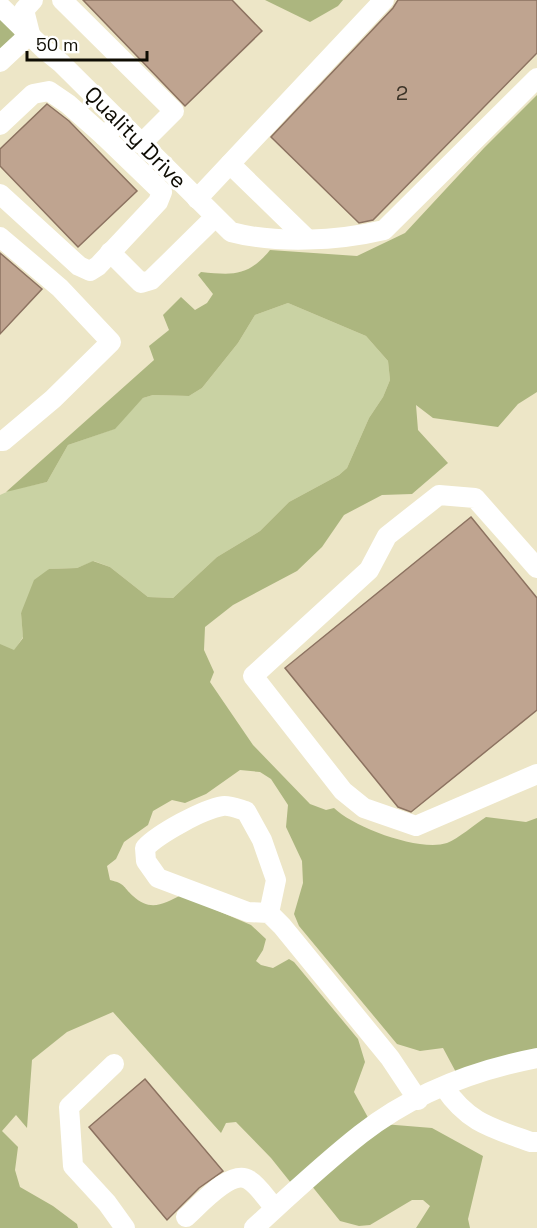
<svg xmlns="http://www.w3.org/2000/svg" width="537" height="1228" viewBox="0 0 537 1228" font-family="'Space Grotesk',sans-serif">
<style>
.green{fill:#c9d2a3}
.forest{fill:#acb67f}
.building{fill:#bfa490;stroke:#8c7260;stroke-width:1.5}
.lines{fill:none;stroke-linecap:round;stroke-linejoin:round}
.minor{stroke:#fff;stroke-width:20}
.labels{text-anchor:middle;stroke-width:6;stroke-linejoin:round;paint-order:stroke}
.number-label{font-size:20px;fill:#3a3226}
.street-label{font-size:22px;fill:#0e0c03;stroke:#fff}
</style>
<rect width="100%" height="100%" fill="#ede6c7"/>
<!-- green -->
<path class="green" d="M288,303L366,336L388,361L390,380L383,397L369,418L347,468L339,475L289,502L260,531L217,557L173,598L148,597L110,567L94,561L77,568L49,569L21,613L23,637L14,651L0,645V495L11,490L47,482L68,445L114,429L143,398L153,395L189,396L202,388L238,343L255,315Z"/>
<!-- forest -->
<g class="forest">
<path d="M265,0H343L338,6L310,22Z"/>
<path d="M0,15L13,30L18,44L0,62Z"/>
<path d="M537,95V392L518,404L498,427L433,418L416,405L418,430L448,463L412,494L382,495L344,515L322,547L297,571L233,605L205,627L204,650L214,672L210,682L253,745L310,804L326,810L334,808C353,827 419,852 447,843C458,839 475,824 486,817L526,822L537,818V1055L458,1076L443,1048L420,1051L397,1044L299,926L294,914L303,883L302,861L286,827L288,805L271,779L260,772L240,770L206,794L185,803L172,800L153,811L148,825L124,842L116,859L107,866L110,880C126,884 122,886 133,896C150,912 164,904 181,895L251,925L266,939L263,950L256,961L261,965L273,968L289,959L294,962L358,1039L365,1062L354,1092L371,1123L432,1128L483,1156L468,1219L470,1228H416L430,1206L423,1200H412L370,1225L359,1226L340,1221L307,1180L295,1188L271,1158L236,1122L226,1123L221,1133L113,1012L67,1032L32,1060L27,1128L16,1115L2,1131L18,1147L15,1170L20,1187L53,1206L77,1224L78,1228H0V644L14,650L23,638L21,613L34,580L49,569L77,568L93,561L110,567L148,597L173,598L217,557L260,531L289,502L339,475L347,468L369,418L383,397L390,380L388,361L366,336L288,303L255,315L238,343L202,388L189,396L153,395L143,398L115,429L68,445L47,482L6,492L154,360L149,346L169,330L163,315L181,297L195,310L207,303L213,294L198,275L201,272C233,275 248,277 270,250L357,256L405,233L484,148Z"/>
</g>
<!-- building -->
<g class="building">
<path d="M83,0H232L262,31L185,106Z"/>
<path d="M398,0H537V53L373,220L359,223L271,137L393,8Z"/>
<path d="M47,104L69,121L137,191L78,247L0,166V149Z"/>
<path d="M0,253L42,289L0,334Z"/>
<path d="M471,517L537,598V710L411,812L398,807L285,668Z"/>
<path d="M145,1079L223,1171L199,1188L167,1220L89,1127Z"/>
</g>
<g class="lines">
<!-- minor -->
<g class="minor">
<path d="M62,0L174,111L141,144"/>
<path d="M0,6L45,50L61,63L231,232C276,244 338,241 384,230L537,78"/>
<path d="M30,34L24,10L33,0"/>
<path d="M0,62L30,34"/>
<path d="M0,125L33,94L49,91L68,104L104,136"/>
<path d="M230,164L306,238"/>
<path d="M0,194L79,266L90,271L98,266L158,202L162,192L104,136L120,122"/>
<path d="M197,199L384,0"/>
<path d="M0,237L60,288L111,342L53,399L3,441H0"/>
<path d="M110,252L141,283L151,280L215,217"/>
<path d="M537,568L475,498L439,495L387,536L369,570L253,676L343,791L364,808L416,826L537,774"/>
<path d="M269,913L276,880L262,840L246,811C239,809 229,805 223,806C203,809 158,834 145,848L146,861L158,878L248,912L269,913L282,926L390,1058L418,1100"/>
<path d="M114,1064L69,1107L73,1166L107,1203L125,1228"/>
<path d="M444,1087C468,1123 492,1128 531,1142H537"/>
<path d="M186,1217C199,1206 231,1168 249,1180C259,1186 267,1200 275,1208"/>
<path d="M254,1228C289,1196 324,1163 361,1134C412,1094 475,1070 537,1058"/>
</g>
</g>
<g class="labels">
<!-- number labels -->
<g class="number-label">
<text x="402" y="100">2</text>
</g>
<!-- street labels -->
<g class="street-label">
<text transform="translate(136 137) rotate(45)" y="8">Quality Drive</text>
</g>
</g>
<!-- scale -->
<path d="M27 51v9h120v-9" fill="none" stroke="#0e0c03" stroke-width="3"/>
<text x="36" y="51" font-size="18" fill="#0e0c03" stroke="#ffffff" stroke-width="4.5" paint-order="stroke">50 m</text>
</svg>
